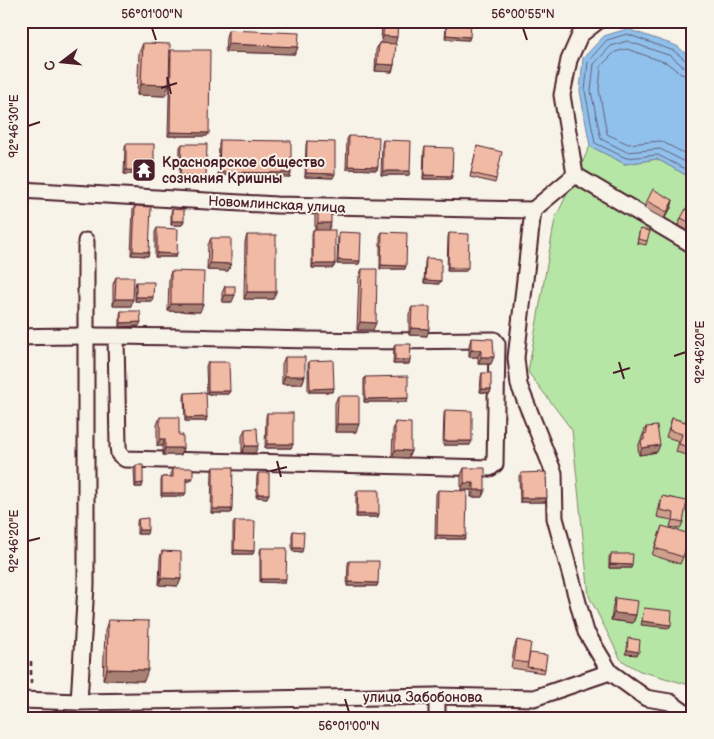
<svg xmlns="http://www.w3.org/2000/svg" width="714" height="739" viewBox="0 0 714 739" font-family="'Balsamiq Sans',sans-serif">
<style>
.green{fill:#b6e6a6;stroke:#808268}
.water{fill:#90c1ec;stroke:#74809f}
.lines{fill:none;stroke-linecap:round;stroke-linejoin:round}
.shore{stroke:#666078;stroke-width:1}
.minor-casing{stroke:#4a1f2b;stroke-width:19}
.path{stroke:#4a1f2b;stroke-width:2.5;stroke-dasharray:5 4;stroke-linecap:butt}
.minor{stroke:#f7f3e8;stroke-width:15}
.wall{fill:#cfa08e;stroke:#4a1f2b}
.shaded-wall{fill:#a98274;stroke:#4a1f2b}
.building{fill:#f1baa5;stroke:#4a1f2b}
.ticks{fill:none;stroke:#4a1f2b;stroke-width:2}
.labels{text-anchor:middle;stroke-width:4;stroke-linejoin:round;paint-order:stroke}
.poi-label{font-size:14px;font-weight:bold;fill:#4a1f2b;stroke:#f7f3e8;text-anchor:start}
.street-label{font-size:14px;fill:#4a1f2b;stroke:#f7f3e8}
.neatline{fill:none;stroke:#4a1f2b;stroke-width:2}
.ticks-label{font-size:12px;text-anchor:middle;fill:#4a1f2b}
</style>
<rect width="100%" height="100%" fill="#f7f3e8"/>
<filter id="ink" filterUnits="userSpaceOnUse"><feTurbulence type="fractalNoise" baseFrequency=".02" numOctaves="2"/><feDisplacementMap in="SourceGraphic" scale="10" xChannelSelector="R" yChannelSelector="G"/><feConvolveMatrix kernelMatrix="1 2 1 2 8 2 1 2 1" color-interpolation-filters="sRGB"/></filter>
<g filter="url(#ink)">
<!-- green -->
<path class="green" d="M590,146L625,164L657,159L693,179V686L640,671L621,660L589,596L572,430L528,372L555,219Z"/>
<!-- water -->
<path class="water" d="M627,29L677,46L693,60V179L657,159L625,164L590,146L580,91L583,58L604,36Z"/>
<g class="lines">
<!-- shore -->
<g class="shore">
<path d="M693,63L688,62L674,51L627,34L607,40L588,61L585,91L595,143L626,158L658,155L693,173"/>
<path d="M693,70L685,68L671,56L627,41L611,46L594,64L591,91L601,139L627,152L660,149L693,166"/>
<path d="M693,77L681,74L667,63L627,49L615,52L601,66L599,90L607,134L628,144L661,141L693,158"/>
</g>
<!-- minor casing -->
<g class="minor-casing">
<g id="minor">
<path d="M598,21L580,35L569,60L562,95L575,175L533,210L516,358L519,385L554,473L555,518L586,632L610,672L646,698L670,702L692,718"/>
<path d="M575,175L693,245"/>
<path d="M21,190L276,205L533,210"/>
<path d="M21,337C118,334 215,338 313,340C373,342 434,340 494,340L497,344L495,464L490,468L125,459L119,454L118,446L116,336"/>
<path d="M21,700L79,702L437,696L534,698L610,672"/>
<path d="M79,702L86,585V241"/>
<path d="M437,718V696"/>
</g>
</g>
<!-- path -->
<path class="path" d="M31,661V686"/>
<!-- minor -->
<use href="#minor" class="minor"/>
</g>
<!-- wall -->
<g class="wall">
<path d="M382,21H398L395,44L394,65L392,72L375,71L376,50L379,43H381Z"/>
<path d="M447,21L469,40L445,39L446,25Z"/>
<path d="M228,30L298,47L295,54L225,52L226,37Z"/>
<path d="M143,43L170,53L171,50L209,133L207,136H168L170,57L165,96L137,95L139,53Z"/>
<path d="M349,136L377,170L346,169L347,139Z"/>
<path d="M220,140L291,173L290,177L218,175L219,144Z"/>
<path d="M383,140L410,171L409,175H381L382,144Z"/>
<path d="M307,141L333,178L305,177L306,145Z"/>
<path d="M126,144L152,174H124L125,148Z"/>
<path d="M182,144L204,179H179L180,147Z"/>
<path d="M477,146L496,179L495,183L470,177Z"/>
<path d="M425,147L452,176L451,179H423L424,151Z"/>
<path d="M673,200L671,208L664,219L644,208L647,201Z"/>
<path d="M135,206L149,252L148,256L131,255L133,209Z"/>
<path d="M693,208V233L678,225L681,218Z"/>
<path d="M172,209L182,225H171V213Z"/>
<path d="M318,209L329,230L335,264L333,268H312V234L313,230H315V216Z"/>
<path d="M157,228L176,257H155V232Z"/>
<path d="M640,229L647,241L646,245L637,243Z"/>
<path d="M339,232L360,261L359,264H337L338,236Z"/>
<path d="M382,232L405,269H380V236Z"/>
<path d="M449,233L466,271H447L448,237Z"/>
<path d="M247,235L273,299H244L245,242Z"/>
<path d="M211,238L231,264L228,271L207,270L208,245Z"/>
<path d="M693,257V269L689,267Z"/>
<path d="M426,258L439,284L424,283L425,262Z"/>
<path d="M362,269L373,330H357L359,276Z"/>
<path d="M171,271L200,312L168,311L169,278Z"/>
<path d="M116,277L131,306H113V284Z"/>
<path d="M136,282L152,301H135V286Z"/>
<path d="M225,286L232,302H222V293Z"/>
<path d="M412,307L427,336L409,335V314Z"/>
<path d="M121,311L139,326L120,327V315Z"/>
<path d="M471,338L491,364H478V357H469V346Z"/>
<path d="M395,344L410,360L409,364H393L394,347Z"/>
<path d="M285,357L305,376L302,384H282V364Z"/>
<path d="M309,361L334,388L332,392H308V364Z"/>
<path d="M208,362L230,391L228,394H207L206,366Z"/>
<path d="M482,373L491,389L490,393L480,392L481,377Z"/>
<path d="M365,377L407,402H364V380Z"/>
<path d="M185,393L207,417L206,421H185L184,397Z"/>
<path d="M338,396L356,432H335V403Z"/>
<path d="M445,410L470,445H443L444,414Z"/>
<path d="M267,413L293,444L291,448H265L266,417Z"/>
<path d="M160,417L183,448L181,455H163V446H157V425Z"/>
<path d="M672,418L685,422L693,449L690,456L676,452L679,441L666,437Z"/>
<path d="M395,422L411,451L408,458L392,457L393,430Z"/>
<path d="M646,427L657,452L639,455L638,447Z"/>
<path d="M245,429L255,453H242V436Z"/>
<path d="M136,465L143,483L142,487H135L134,469Z"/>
<path d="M213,467L231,513H211L212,471Z"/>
<path d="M173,468L191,481H186L184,496H161V481L162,477H171V471Z"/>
<path d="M464,468L485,490L482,497H471V490H461V475Z"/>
<path d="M258,473L267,498L256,497L257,476Z"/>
<path d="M521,473L545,502H520L519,476Z"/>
<path d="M358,490L378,517H356V494Z"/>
<path d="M438,490L465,539H435L436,494Z"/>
<path d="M662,496L683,522L680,529L670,527L672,520L657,517L660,503Z"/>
<path d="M138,519L147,534H137V522Z"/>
<path d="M235,521L254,551L253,554H233V524Z"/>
<path d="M662,526L683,557L680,564L652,555Z"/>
<path d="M293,531L302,552L292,551V535Z"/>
<path d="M261,548L286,579L285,583L260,582V551Z"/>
<path d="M162,551L181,579L178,586L159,585L160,558Z"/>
<path d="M611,554L632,565L631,568H609V557Z"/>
<path d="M349,561L378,583L377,586H347L348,564Z"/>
<path d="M615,598L636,615L633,623L611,620L613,606Z"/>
<path d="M108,620L144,681L103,680L105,631Z"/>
<path d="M517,640L545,669L544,673L511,668L514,648Z"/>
</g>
<!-- shaded-wall -->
<g class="shaded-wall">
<path d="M446,35L470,37L469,40L445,39Z"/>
<path d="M383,36L397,37L395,45L381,43Z"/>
<path d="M228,44L298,47L295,54L225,52Z"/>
<path d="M377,64L394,65L392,72L375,71Z"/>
<path d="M141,84L169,85L165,96L137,95Z"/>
<path d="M170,132L209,133L207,136H168Z"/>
<path d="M348,166L378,167L377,170L346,169Z"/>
<path d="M126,170L154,171L152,174H124Z"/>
<path d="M383,171H410L409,175H381Z"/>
<path d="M219,172L291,173L290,177L218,175Z"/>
<path d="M306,173L335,174L333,178L305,177Z"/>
<path d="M180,175L206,176L204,179H179Z"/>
<path d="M424,175L452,176L451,179H423Z"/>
<path d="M673,200L671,208L664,219L667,212Z"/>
<path d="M172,221H184L182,225H171Z"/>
<path d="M318,223H331L328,231L315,230Z"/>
<path d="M133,251L149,252L148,256L131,255Z"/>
<path d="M157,253L177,254L176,257H155Z"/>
<path d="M338,260L360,261L359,264H337Z"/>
<path d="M210,263L231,264L228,271L207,270Z"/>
<path d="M313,264H335L333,268H312Z"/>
<path d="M381,265L406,266L405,269H380Z"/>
<path d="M448,267L468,268L466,271H447Z"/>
<path d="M425,280L441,281L439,284L424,283Z"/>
<path d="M247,292H276L273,299H244Z"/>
<path d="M225,295H235L232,302H222Z"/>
<path d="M136,297H153L152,301H135Z"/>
<path d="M115,299H133L131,306H113Z"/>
<path d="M171,304H203L200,312L168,311Z"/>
<path d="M141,322L139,326L120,327L121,323Z"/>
<path d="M360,322L376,323L373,330H357Z"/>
<path d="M411,328L429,329L427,336L409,335Z"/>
<path d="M471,350H481L478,357H469Z"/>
<path d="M481,357H494L491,364H478Z"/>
<path d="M395,360H410L409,364H393Z"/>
<path d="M285,376H305L302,384H282Z"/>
<path d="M334,388L332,392H308L310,389Z"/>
<path d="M482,389H491L490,393L480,392Z"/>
<path d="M208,391H230L228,394H207Z"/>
<path d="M408,398L407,402H364L365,399Z"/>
<path d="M207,417L206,421H185L186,418Z"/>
<path d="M337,424H359L356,432H335Z"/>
<path d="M160,439H165L163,446H157Z"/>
<path d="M444,441H472L470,445H443Z"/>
<path d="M267,444H293L291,448H265Z"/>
<path d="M660,445L657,452L639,455L642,448Z"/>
<path d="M245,446H258L255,453H242Z"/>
<path d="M165,448H183L181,455H163Z"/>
<path d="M395,450L411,451L408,458L392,457Z"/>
<path d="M186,478H193L191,481H184Z"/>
<path d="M143,483L142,487H135L136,484Z"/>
<path d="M464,483H474L471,490H461Z"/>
<path d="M474,490H485L482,497H471Z"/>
<path d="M162,493H186L184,496H161Z"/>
<path d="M258,494H269L267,498L256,497Z"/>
<path d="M521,498H547L545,502H520Z"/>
<path d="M213,509H232L231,513H211Z"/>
<path d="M357,514H379L378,517H356Z"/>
<path d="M139,530H148L147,534H137Z"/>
<path d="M437,535L466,536L465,539H435Z"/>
<path d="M293,548H303L302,552L292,551Z"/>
<path d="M234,550L254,551L253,554H233Z"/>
<path d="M610,564L632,565L631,568H609Z"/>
<path d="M161,578L181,579L178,586L159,585Z"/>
<path d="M261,579H286L285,583L260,582Z"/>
<path d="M349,582L378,583L377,586H347Z"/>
<path d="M614,613L636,615L633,623L611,620Z"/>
<path d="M642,621L671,625L669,628L641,625Z"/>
<path d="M627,650L639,652L637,655L625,654Z"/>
<path d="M107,669L148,670L144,681L103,680Z"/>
</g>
<!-- building -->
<g class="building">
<path d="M384,21H398L397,37L383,36Z"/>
<path d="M447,21L471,22L470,37L446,35Z"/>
<path d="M228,30L299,33L298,47L228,44Z"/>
<path d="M143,43L170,44L169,85L141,84Z"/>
<path d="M379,43L396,44L394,65L377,64Z"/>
<path d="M171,50H210L209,133L170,132Z"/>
<path d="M349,136L379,137L378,167L348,166Z"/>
<path d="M220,140L291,141V173L219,172Z"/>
<path d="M383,140L411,141L410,171H383Z"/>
<path d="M307,141L335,142V174L306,173Z"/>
<path d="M126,144H154V171L126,170Z"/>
<path d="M182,144H207L206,176L180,175Z"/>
<path d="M477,146L502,152L496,179L471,173Z"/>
<path d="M425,147L453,148L452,176L424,175Z"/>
<path d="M653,189L673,200L667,212L647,201Z"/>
<path d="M688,205L693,208V224L681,218Z"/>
<path d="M135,206L151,207L149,252L133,251Z"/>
<path d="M172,209L184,210V221H172Z"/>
<rect x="318" y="209" width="13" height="14"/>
<path d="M157,228L178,229L177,254L157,253Z"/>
<path d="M640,229L650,231L647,241L638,239Z"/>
<rect x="313" y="230" width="22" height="34"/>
<path d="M339,232L361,233L360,261L338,260Z"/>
<path d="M382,232L407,233L406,266L381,265Z"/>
<path d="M449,233L469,234L468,268L448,267Z"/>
<rect x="247" y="235" width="29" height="57"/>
<path d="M211,238H231V264L210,263Z"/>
<path d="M693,257V265L690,264Z"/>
<path d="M426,258L441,259V281L425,280Z"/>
<path d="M362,269H377L376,323L360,322Z"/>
<path d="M171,271L204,272L203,304H171Z"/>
<path d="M116,277H134L133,299H115Z"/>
<path d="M136,282H154L153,297H136Z"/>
<rect x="225" y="286" width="10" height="9"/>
<path d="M412,307H430L429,329L411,328Z"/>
<path d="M121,311H140L141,322L121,323Z"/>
<path d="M471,338L493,339L494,357H481V350H471Z"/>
<path d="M395,344H411L410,360H395Z"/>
<rect x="285" y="357" width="20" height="19"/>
<path d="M333,360L334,388L310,389L309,361Z"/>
<path d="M208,362H229L230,391H208Z"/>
<rect x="482" y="373" width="9" height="16"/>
<path d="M408,376V398L365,399V377Z"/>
<path d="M206,392L207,417L186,418L185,393Z"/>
<path d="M338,396H359V424H337Z"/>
<path d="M445,410L472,411V441H444Z"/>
<rect x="267" y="413" width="26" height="31"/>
<path d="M688,413L693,414V449L679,444L682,434L669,430L672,418L685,422Z"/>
<path d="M160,417H179V435H183V448H165V439H160Z"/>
<path d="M395,422L411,423V451L395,450Z"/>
<path d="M657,426L660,445L642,448L641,440H644V434L647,433L646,427Z"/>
<path d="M257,428L258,446H245V429Z"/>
<path d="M136,465H143V483L136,484Z"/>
<path d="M213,467H233L232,509H213Z"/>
<path d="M173,468H193V478H186V493H162V477H173Z"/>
<path d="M464,468H485V490H474V483H464Z"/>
<path d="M546,472L547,498H521V473Z"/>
<rect x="258" y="473" width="11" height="21"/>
<path d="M358,490H379V514H357Z"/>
<path d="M438,490L467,491L466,536L437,535Z"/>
<path d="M662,496L687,501L683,522L673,520L674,513L660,510Z"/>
<path d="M148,518V530H139L138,519Z"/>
<path d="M235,521H255L254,551L234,550Z"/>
<path d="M662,526L690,534L683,557L655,548Z"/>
<path d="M293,531L304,532L303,548H293Z"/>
<path d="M261,548H287L286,579H261Z"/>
<path d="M162,551L181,552V579L161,578Z"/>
<path d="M611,554H633L632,565L610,564Z"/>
<path d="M349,561H379L378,583L349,582Z"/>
<path d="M615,598L638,601L636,615L614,613Z"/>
<path d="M644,608L672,611L671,625L642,621Z"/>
<path d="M108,620L149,621L148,670L107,669Z"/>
<path d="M628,638L640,640L639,652L627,650Z"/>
<path d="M517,640L531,643L528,663L514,661Z"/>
<path d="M530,653L547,655L545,669L527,667Z"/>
</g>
</g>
<!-- ticks -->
<path class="ticks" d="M152,28L156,40M523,28L527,40M167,77L171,94M161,88L177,83M28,126L40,122M674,356L686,352M619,362L624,379M613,373L630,368M277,461L281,477M271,471L287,467M28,541L40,538M345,699L349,712"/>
<!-- icons -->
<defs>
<g id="temple-square" transform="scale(1.25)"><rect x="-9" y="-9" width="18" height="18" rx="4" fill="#4a1f2b" stroke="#f7f3e8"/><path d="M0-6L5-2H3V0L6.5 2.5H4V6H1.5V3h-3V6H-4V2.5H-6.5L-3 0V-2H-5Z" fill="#fff"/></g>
</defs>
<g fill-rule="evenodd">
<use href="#temple-square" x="144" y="170"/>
</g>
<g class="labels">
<!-- poi labels -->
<g class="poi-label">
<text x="162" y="167">Красноярское общество<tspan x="162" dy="16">сознания Кришны</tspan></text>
</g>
<!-- street labels -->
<g class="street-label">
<text transform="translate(277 204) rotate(3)" y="5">Новомлинская улица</text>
<text x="423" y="702">улица Забобонова</text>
</g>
</g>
<!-- margin -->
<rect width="714" height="739" fill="none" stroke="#f7f3e8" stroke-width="55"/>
<!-- north arrow -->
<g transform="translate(62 62) rotate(254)" stroke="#f7f3e8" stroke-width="4" paint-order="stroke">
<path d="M0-4L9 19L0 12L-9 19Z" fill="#4a1f2b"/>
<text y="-8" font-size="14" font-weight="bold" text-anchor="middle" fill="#4a1f2b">С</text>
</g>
<rect x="28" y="28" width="658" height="684" class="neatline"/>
<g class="ticks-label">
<text x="152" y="18">56°01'00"N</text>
<text x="523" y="18">56°00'55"N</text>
<text transform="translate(14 126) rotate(-90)" y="4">92°46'30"E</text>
<text transform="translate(700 352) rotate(-90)" y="4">92°46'20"E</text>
<text transform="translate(14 541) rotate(-90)" y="4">92°46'20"E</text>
<text x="349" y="730">56°01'00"N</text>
</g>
</svg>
